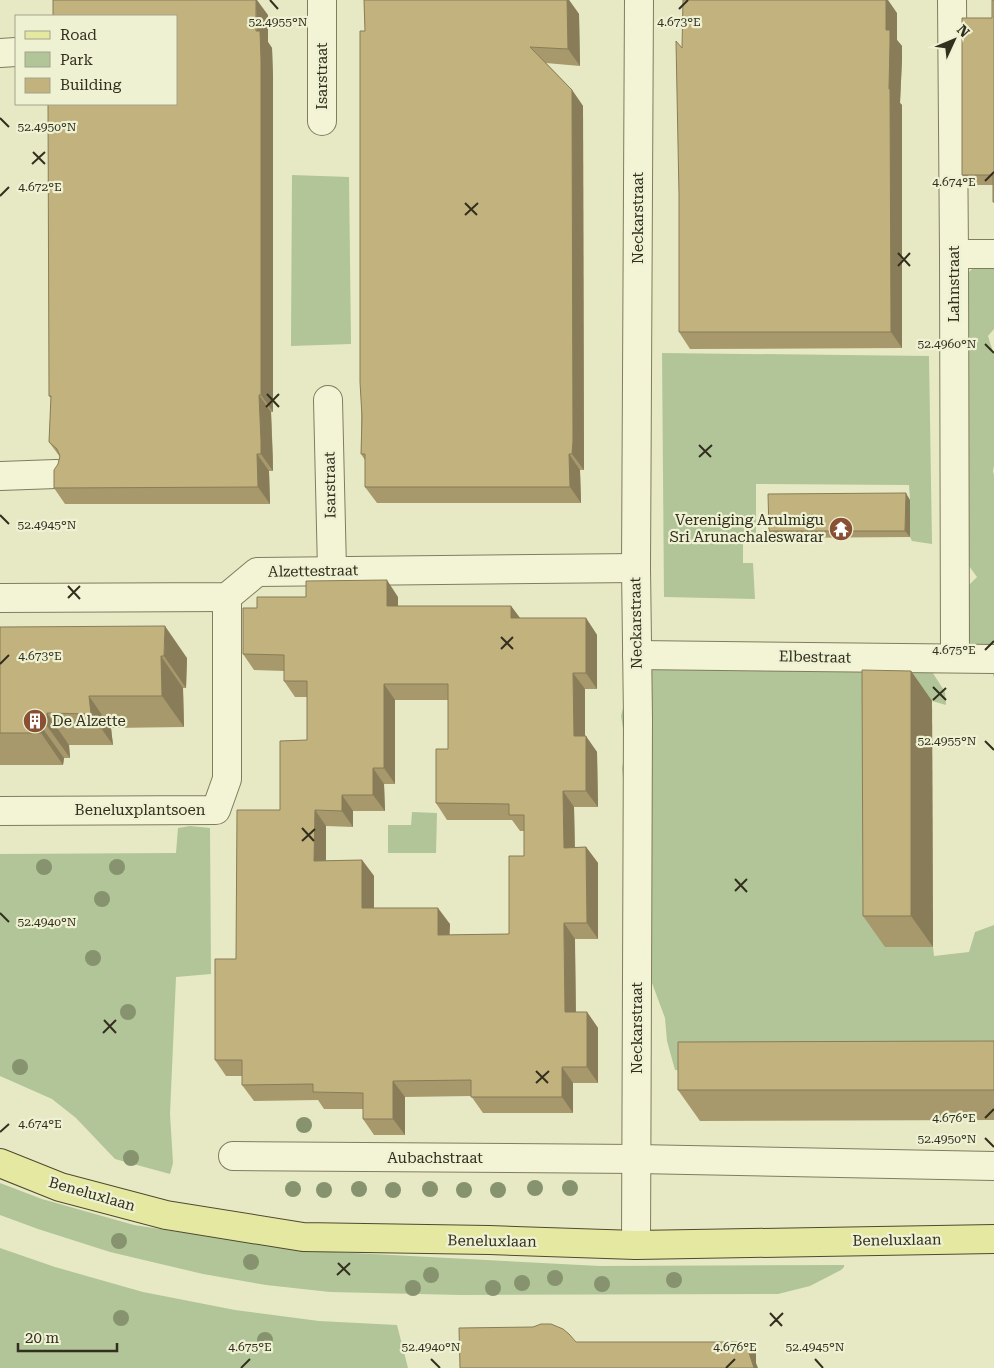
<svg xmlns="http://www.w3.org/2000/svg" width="994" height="1368" viewBox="0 0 994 1368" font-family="'Roboto Serif',serif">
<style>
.green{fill:#b1c599}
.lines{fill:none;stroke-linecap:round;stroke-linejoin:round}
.minor-casing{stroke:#817c5d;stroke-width:30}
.major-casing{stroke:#4f4930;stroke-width:30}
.minor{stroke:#f3f4d6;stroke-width:28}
.major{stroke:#e5e8a0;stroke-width:28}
.tree{fill:#86936e}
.wall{fill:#a7996c;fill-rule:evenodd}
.shaded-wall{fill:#887d58}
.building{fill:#c2b27e;stroke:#887d58;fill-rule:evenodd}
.ticks{fill:none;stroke:#332f1f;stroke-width:2}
.labels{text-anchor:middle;stroke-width:4.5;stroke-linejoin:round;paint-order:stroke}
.street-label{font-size:15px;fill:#332f1f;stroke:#eff1d3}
.poi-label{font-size:15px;fill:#332f1f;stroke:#eff1d3;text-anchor:end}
.ticks-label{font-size:12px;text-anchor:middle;fill:#332f1f;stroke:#eff1d3;stroke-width:4.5;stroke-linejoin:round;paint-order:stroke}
</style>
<rect width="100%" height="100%" fill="#e7e9c4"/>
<!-- green -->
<g class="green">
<path d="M292,175L349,177L351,344L291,346Z"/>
<path d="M994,239V329L988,336L994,355V466L993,471L994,475V678L992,670L968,649L961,593L977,577L964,559L960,281L978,263L982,244Z"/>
<path d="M662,353L929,356L932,544L912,541L910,537V500L909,485L756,484V537L743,538V563H753L755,599L664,597Z"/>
<path d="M644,666L929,667L945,692L946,705L932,701L885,947H933L934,956L969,952L975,932L994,925V1072L700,1073L675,1070L667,1041L665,1018L652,983L647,957L625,800L622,768L626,748L621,716L624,704L641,693Z"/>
<path d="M412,812L437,813L436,853H388V825H411Z"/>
<path d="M190,826L210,828L211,974L176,977L170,1114L173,1163L170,1174L115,1159L76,1118L52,1099L0,1076V854L176,853L178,828Z"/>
<path d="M0,1183L42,1199L134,1225L297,1250L600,1266L844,1265V1267L841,1270L810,1286L778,1294L461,1295L330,1292L266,1285L203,1274L110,1252L38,1229L0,1215Z"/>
<path d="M0,1248L55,1267L143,1292L235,1310L319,1321L397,1325L408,1368H0Z"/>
</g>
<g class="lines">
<!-- minor casing -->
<g class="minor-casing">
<g id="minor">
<path d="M322,0V121"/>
<path d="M952,0L954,254L955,658"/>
<path d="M0,53L16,52"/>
<path d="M954,254H994"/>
<path d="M328,400L332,570"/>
<path d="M0,476L56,474"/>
<path d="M0,598L227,597L257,572L636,568"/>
<path d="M637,655L994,659"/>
<path d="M0,811L216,810L227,779V597"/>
<path d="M233,1156L637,1159L994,1166"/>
<path d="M636,1245L638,719L636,568L639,0"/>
</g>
</g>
<!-- major casing -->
<g class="major-casing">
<path id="major" d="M0,1163L60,1187L166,1215L303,1237L489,1240L636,1245L994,1239"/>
</g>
<!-- minor -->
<use href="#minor" class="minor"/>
<!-- major -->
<use href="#major" class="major"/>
</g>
<!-- trees -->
<g class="tree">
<circle cx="44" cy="867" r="8"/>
<circle cx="117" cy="867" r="8"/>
<circle cx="102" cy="899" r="8"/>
<circle cx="93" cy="958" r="8"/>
<circle cx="128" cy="1012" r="8"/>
<circle cx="20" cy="1067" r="8"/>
<circle cx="304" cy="1125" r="8"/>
<circle cx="131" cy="1158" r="8"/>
<circle cx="535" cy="1188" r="8"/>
<circle cx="570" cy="1188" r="8"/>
<circle cx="293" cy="1189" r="8"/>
<circle cx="359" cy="1189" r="8"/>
<circle cx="430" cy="1189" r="8"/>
<circle cx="324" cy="1190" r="8"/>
<circle cx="393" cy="1190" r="8"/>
<circle cx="464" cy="1190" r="8"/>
<circle cx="498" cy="1190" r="8"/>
<circle cx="119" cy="1241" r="8"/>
<circle cx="251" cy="1262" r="8"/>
<circle cx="431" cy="1275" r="8"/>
<circle cx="555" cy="1278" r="8"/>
<circle cx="674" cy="1280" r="8"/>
<circle cx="522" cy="1283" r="8"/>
<circle cx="602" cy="1284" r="8"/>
<circle cx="413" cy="1288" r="8"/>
<circle cx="493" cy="1288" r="8"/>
<circle cx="121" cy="1318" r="8"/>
<circle cx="265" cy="1340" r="8"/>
</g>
<!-- wall -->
<g class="wall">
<path d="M364,0H569L579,14L580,66L546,63L572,90L583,106L584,457V470H580L581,503H377L365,487V460L361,454L365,31Z"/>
<path d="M994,0V203L993,202V185H969L962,175L992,18Z"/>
<path d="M897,13V40L902,46V59L900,103L902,105V348L690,349L679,332L682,48Z"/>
<path d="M268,15V42L272,48L273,77V412H271L273,458V471H269L270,504H65L54,488L60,457L49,442L51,398L49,396Z"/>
<path d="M910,500V537L773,538L769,531Z"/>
<path d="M398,597V606H511L520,618H586L597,635V689H585V736L597,752L598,807H574L575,847H586L598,863V939H575V952L576,1012H587L598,1028V1083H573V1113H483L471,1096L405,1097V1135H374L363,1119V1109H324L318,1100L254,1101L242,1085V1076H226L215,1060L236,959L280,810L307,740V697H295L284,681V671L254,670L243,654L257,608ZM395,700H448V749L436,803L447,820H512L520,831H524V856L509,934L449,935L450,924L374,908V876L362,860L326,861V826L353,827V811H385L384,784H395Z"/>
<path d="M0,627L187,658L186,688H183L184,727L111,728L113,745H69L70,758H64L63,765H0Z"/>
<path d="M911,671L932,701L933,947H885L863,916Z"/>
<path d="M994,1041V1120L700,1121L678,1090Z"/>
</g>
<!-- shaded-wall -->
<g class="shaded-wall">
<path d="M256,0H257L268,15V42L272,48L273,77V412L261,395Z"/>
<path d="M567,0H569L579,14L580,66L568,49Z"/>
<path d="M886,0H888L897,13V40L902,46V59L900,103L902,105V348L891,332L889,89L886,30Z"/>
<path d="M572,90L583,106L584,470L572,454Z"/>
<path d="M259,395L271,412L273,471L261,454Z"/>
<path d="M257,454L269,471L270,504L258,487Z"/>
<path d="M569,454L580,470L581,503L570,487Z"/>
<path d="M906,493L910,500V537L905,531Z"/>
<path d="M387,580L398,597V622L387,606Z"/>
<path d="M511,606L523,622L511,618Z"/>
<path d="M586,618L597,635V689L586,673Z"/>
<path d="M165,626L187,658L186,688L164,656Z"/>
<path d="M161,656L183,688L184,727L162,696Z"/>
<path d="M911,671L932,701L933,947L911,916Z"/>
<path d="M573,673L585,689V752L574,736Z"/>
<path d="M384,684L395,700V784L384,768Z"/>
<path d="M89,696L111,728L113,745L91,714Z"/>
<path d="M47,713L69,745L70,758L47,726Z"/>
<path d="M41,726L64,758L63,765L41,733Z"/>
<path d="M586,736L597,752L598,807L586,791Z"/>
<path d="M373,768L384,784L385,811L373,795Z"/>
<path d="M563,791L574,807L575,864L564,848Z"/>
<path d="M342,795L353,811V827L342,811Z"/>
<path d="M315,810L326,826V878L314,861Z"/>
<path d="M586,847L598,863V939L587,923Z"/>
<path d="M362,860L374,876V924L362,908Z"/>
<path d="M438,908L450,924L449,951L438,935Z"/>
<path d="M564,923L575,939L576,1028L565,1012Z"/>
<path d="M587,1012L598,1028V1083L587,1067Z"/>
<path d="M562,1067L573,1083V1113L562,1097Z"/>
<path d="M393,1081L405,1097V1135L393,1119Z"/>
<path d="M749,1342L756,1352V1363L758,1368H754L749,1353Z"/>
</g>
<!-- building -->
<g class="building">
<path d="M53,0H256V31H260L261,60V395H259L261,441V454H257L258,487L54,488V470L58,464L60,456L57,449L49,442L51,396H49L48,104H176V16H53Z"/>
<path d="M364,0H567L568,49L530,47L572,90L573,441L572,454H569L570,487H365V454H361L362,417L360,382V31H365Z"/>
<path d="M683,0H886V30H890V43L889,89H890L891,332H679V195L676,41L682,48Z"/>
<path d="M992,0H994V202H993V175H962V18H992Z"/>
<path d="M906,493L905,531H769L768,494Z"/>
<path d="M387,580V606H511V618H586V673H573L574,736H586V791H563L564,848L586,847L587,923H564V935L565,1012H587V1067H562V1097H471V1080L393,1081V1119H363V1093L313,1092V1084L242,1085V1060H215V959H236L237,810H280V741L307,740V681H284V655L243,654V608H257V597H306V581ZM384,684H448V749H436V803L509,804V815H524V856H509V934L438,935V908H362V860L314,861L315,810L342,811V795H373V768H384Z"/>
<path d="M165,626L164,656H161L162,696H89L91,714L47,713V726H41V733H0V627Z"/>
<path d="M862,670L911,671V916H863Z"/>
<path d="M994,1041V1090H678V1042Z"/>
<path d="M541,1324H551L563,1329L569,1334L576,1342H749V1353L754,1368H460L459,1328L533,1327Z"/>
</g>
<!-- ticks -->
<path class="ticks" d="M270,0L278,9M679,9L688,0M0,118L9,127M33,152L45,164M32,164L45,152M985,181L994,172M0,196L9,187M465,203L477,215M465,215L478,203M898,253L910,266M898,266L910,253M985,344L994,353M267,394L279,407M266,407L279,394M699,445L711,457M699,457L712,445M0,515L9,524M68,586L80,599M68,598L80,586M501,637L513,649M501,649L513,637M985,650L994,641M0,664L9,655M933,687L946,700M933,700L946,688M985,741L994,750M302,828L314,841M302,841L315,829M735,879L747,892M735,891L747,879M0,913L9,922M104,1020L116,1033M103,1033L116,1020M536,1071L548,1083M536,1083L549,1071M985,1118L994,1109M0,1132L9,1124M985,1138L994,1147M338,1263L350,1275M337,1275L350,1263M770,1313L782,1326M770,1326L783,1313M431,1359L440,1368M815,1359L823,1368M241,1368L250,1359M726,1368L735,1359"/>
<!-- icons -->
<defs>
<g id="temple-disc" transform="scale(1.25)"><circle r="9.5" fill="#895034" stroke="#eff1d3"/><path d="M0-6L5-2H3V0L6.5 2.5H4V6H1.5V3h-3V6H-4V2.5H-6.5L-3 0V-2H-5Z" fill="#fff"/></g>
<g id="building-disc" transform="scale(1.25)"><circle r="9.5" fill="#895034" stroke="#eff1d3"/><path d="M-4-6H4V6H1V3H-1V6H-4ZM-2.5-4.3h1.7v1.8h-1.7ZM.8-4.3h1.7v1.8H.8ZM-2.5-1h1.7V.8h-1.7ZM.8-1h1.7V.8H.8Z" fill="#fff"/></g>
</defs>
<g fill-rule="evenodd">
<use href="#temple-disc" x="841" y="529"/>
<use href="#building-disc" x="35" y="721"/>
</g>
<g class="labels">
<!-- street labels -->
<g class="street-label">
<text transform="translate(322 76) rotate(-90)" y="5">Isarstraat</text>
<text transform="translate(638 218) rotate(-90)" y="5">Neckarstraat</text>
<text transform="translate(954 284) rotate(-90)" y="5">Lahnstraat</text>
<text transform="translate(330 485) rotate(-91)" y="5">Isarstraat</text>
<text transform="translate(313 571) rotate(-1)" y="5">Alzettestraat</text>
<text transform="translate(636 623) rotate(-91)" y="5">Neckarstraat</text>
<text transform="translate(815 657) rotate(1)" y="5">Elbestraat</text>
<text x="140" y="815">Beneluxplantsoen</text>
<text transform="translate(637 1028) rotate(-90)" y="5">Neckarstraat</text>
<text x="435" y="1163">Aubachstraat</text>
<text transform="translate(92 1194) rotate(16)" y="5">Beneluxlaan</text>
<text transform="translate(897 1240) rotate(-1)" y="5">Beneluxlaan</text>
<text transform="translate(492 1241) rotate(1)" y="5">Beneluxlaan</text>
</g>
<!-- poi labels -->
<g class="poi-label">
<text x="824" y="525">Vereniging Arulmigu<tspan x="824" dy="17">Sri Arunachaleswarar</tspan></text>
<text x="52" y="726" text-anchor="start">De Alzette</text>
</g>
</g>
<g class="ticks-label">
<text x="679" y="26">4.673°E</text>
<text x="278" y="26">52.4955°N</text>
<text x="47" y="131">52.4950°N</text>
<text x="954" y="186">4.674°E</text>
<text x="40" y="191">4.672°E</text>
<text x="947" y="348">52.4960°N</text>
<text x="47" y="529">52.4945°N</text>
<text x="954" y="654">4.675°E</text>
<text x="40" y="660">4.673°E</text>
<text x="947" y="745">52.4955°N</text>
<text x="47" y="926">52.4940°N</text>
<text x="954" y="1122">4.676°E</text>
<text x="40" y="1128">4.674°E</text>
<text x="947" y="1143">52.4950°N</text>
<text x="431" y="1351">52.4940°N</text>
<text x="815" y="1351">52.4945°N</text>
<text x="250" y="1351">4.675°E</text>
<text x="735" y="1351">4.676°E</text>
</g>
<!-- legend -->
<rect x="15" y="15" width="162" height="90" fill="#eff1d3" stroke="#a4a38b"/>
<rect x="25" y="31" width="25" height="8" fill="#e5e8a0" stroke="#a4a38b"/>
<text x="60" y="40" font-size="15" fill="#332f1f">Road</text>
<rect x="25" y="52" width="25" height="15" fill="#b1c599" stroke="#a4a38b"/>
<text x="60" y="65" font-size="15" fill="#332f1f">Park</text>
<rect x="25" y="78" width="25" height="15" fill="#c2b27e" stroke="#a4a38b"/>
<text x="60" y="90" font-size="15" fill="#332f1f">Building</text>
<!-- north arrow -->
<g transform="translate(954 40) rotate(46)" stroke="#eff1d3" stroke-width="4" paint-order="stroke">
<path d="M0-4L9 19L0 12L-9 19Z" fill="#332f1f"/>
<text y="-8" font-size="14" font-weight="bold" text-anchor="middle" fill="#332f1f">N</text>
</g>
<!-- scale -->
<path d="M18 1343v8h99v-8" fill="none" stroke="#332f1f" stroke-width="2.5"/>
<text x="25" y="1343" font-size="15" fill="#332f1f" stroke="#eff1d3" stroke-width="4" paint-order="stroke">20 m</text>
</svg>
